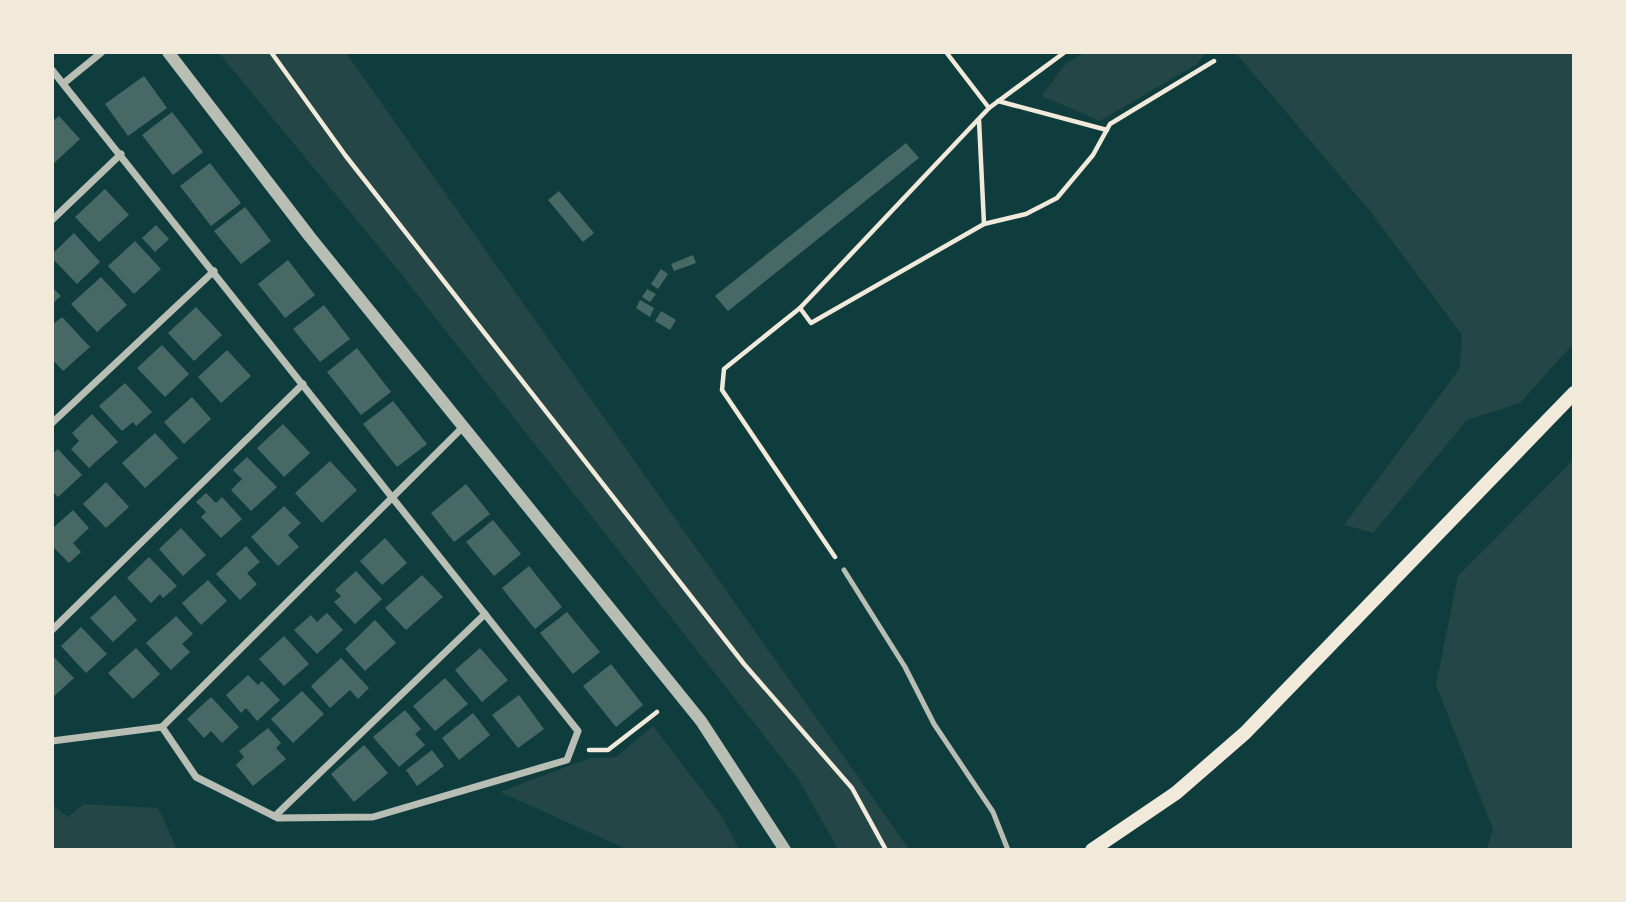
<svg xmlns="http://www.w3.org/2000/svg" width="1626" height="902" viewBox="0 0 1626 902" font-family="Rubik,sans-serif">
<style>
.green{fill:#244646}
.building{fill:#486865}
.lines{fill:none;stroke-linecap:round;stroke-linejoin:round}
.path{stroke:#f1e9da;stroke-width:4.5}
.service{stroke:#b8beb3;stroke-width:5}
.minor{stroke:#b8beb3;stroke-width:7}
.tertiary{stroke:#b8beb3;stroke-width:12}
.secondary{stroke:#f1e9da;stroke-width:14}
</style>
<rect width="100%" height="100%" fill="#0f3d3e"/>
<!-- green -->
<g class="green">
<path d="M219,53H346L909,849H838L799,780L398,270Z"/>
<path d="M1085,53V52L1205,53L1197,64L1100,121L1042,96L1066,63Z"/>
<path d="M1236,53H1573V344L1520,403L1467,420L1373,533L1344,525L1460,368L1462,335L1370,211Z"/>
<path d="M1573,460V849H1487L1493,829L1436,685L1458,576Z"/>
<path d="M653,726L721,815L739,849H626L500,792L590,758L616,757Z"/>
<path d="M84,804L158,808L177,849H53V805L68,817Z"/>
</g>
<!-- building -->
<g class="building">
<path d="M144,76L167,108L128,136L105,104Z"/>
<path d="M172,112L203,152L173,175L142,135Z"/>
<path d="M59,116L80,139L52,165V122Z"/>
<path d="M906,143L919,158L728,311L715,296Z"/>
<path d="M210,163L241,203L211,226L180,186Z"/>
<path d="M105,189L129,215L99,242L75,217Z"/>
<path d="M559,191L594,233L583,242L548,200Z"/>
<path d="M245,207L271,241L241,264L214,231Z"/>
<path d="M156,225L169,239L155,252L142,238Z"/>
<path d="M74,233L100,262L77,284L52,258V254Z"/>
<path d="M135,241L161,269L134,294L108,266Z"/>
<path d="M693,255L696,263L674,271L671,264Z"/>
<path d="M288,260L315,295L285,318L258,284Z"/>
<path d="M661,269L668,274L658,289L651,284Z"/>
<path d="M101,277L127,305L97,332L71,304Z"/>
<path d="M52,287L61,296L52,304Z"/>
<path d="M647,289L656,294L650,302L642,297Z"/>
<path d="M640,300L654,308L650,317L636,308Z"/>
<path d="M324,305L350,339L320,362L293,329Z"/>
<path d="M196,307L222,335L194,361L168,333Z"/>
<path d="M661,311L676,320L670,330L655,321Z"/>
<path d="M62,317L90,347L63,371L52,359V325Z"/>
<path d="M162,345L189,374L165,397L137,368Z"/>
<path d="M357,348L391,392L361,415L327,372Z"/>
<path d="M227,350L251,376L221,403L198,377Z"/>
<path d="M125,383L152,412L136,426L133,422L122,431L99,406Z"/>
<path d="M192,397L211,419L184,444L164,422Z"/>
<path d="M393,401L427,444L397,467L363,424Z"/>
<path d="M92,414L118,442L89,468L71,449L79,441L72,433Z"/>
<path d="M283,424L310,453L284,477L257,448Z"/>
<path d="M155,433L178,458L145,488L122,463Z"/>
<path d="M58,449L82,475L58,497L52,491V454Z"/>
<path d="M247,457L277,487L251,511L231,490L242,479L233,470Z"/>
<path d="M330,461L357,490L322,523L295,493Z"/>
<path d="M106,482L129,507L106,528L83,504Z"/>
<path d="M466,484L490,514L454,542L431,513Z"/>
<path d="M206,493L216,503L222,497L242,519L221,538L201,517L206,512L196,502Z"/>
<path d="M284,506L301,523L288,535L299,547L278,566L251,537Z"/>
<path d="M73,510L89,528L73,543L81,552L69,563L52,546V529Z"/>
<path d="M493,520L521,554L494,576L466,542Z"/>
<path d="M181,528L206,555L183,576L159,549Z"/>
<path d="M385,538L407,563L382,585L360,561Z"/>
<path d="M246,546L260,562L247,573L257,584L240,600L216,574Z"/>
<path d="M149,557L177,586L163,598L160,594L151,603L127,578Z"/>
<path d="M529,566L562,607L535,629L502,588Z"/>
<path d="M356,571L382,599L355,624L334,602L341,596L335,590Z"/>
<path d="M422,575L443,597L406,630L385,608Z"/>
<path d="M208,580L227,601L201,625L182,603Z"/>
<path d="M115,595L137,620L113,642L90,618Z"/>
<path d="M567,612L600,652L573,674L540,633Z"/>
<path d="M327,613L343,630L317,654L294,630L311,615L317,622Z"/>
<path d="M176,616L193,634L182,644L190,652L171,670L146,643Z"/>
<path d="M375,620L396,643L365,671L345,649Z"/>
<path d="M81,627L107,654L86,673L61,646Z"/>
<path d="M284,636L309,664L284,686L259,659Z"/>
<path d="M136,648L160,674L133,699L108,673Z"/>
<path d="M480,648L508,680L482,702L455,670Z"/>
<path d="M52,655L74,678L52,698Z"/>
<path d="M341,658L369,688L358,699L350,690L330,708L311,686Z"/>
<path d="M611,664L643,705L616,727L583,686Z"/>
<path d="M248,675L258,685L262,681L280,700L257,721L246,708L241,713L226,695Z"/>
<path d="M445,678L468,704L435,731L413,706Z"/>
<path d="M302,691L324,714L293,743L271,719Z"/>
<path d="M519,695L544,729L518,748L492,715Z"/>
<path d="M211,697L239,727L222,743L211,731L204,738L187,719Z"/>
<path d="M405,710L421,729L415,734L425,745L399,767L373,737Z"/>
<path d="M473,713L490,735L459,760L442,738Z"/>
<path d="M268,728L281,743L276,748L286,759L253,786L236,765L244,757L239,751Z"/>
<path d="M364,745L388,773L354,802L331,774Z"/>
<path d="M432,750L444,766L417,786L406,770Z"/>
</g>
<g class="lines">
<!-- path -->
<g class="path">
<path d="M271,52L345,155L744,664L852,788L886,850"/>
<path d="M946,52L989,108L1065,52"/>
<path d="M998,101L1107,130"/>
<path d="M989,108L800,308L811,323L984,224L1026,214L1057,198L1093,155L1110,124L1214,61"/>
<path d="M979,120L984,224"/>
<path d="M800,308L724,369L722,390L835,557"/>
<path d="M589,750H608L657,712"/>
</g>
<!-- service -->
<path class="service" d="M844,570L905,667L934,724L993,812L1008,850"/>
<!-- minor -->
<g class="minor">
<path d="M52,70L578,731L567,760L373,817L278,818L196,777L162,727"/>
<path d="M64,83L102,52"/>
<path d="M52,220L121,154"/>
<path d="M52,423L214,271"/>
<path d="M52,630L303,384"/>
<path d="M52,741L162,727L464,426"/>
<path d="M275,816L485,614"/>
</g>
<!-- tertiary -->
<path class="tertiary" d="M168,52L310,237L701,721L785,850"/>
<!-- secondary -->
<path class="secondary" d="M1092,850L1176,793L1245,733L1574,393"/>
</g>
<!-- border -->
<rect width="1626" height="902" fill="none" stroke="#f1e9da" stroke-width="108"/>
</svg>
